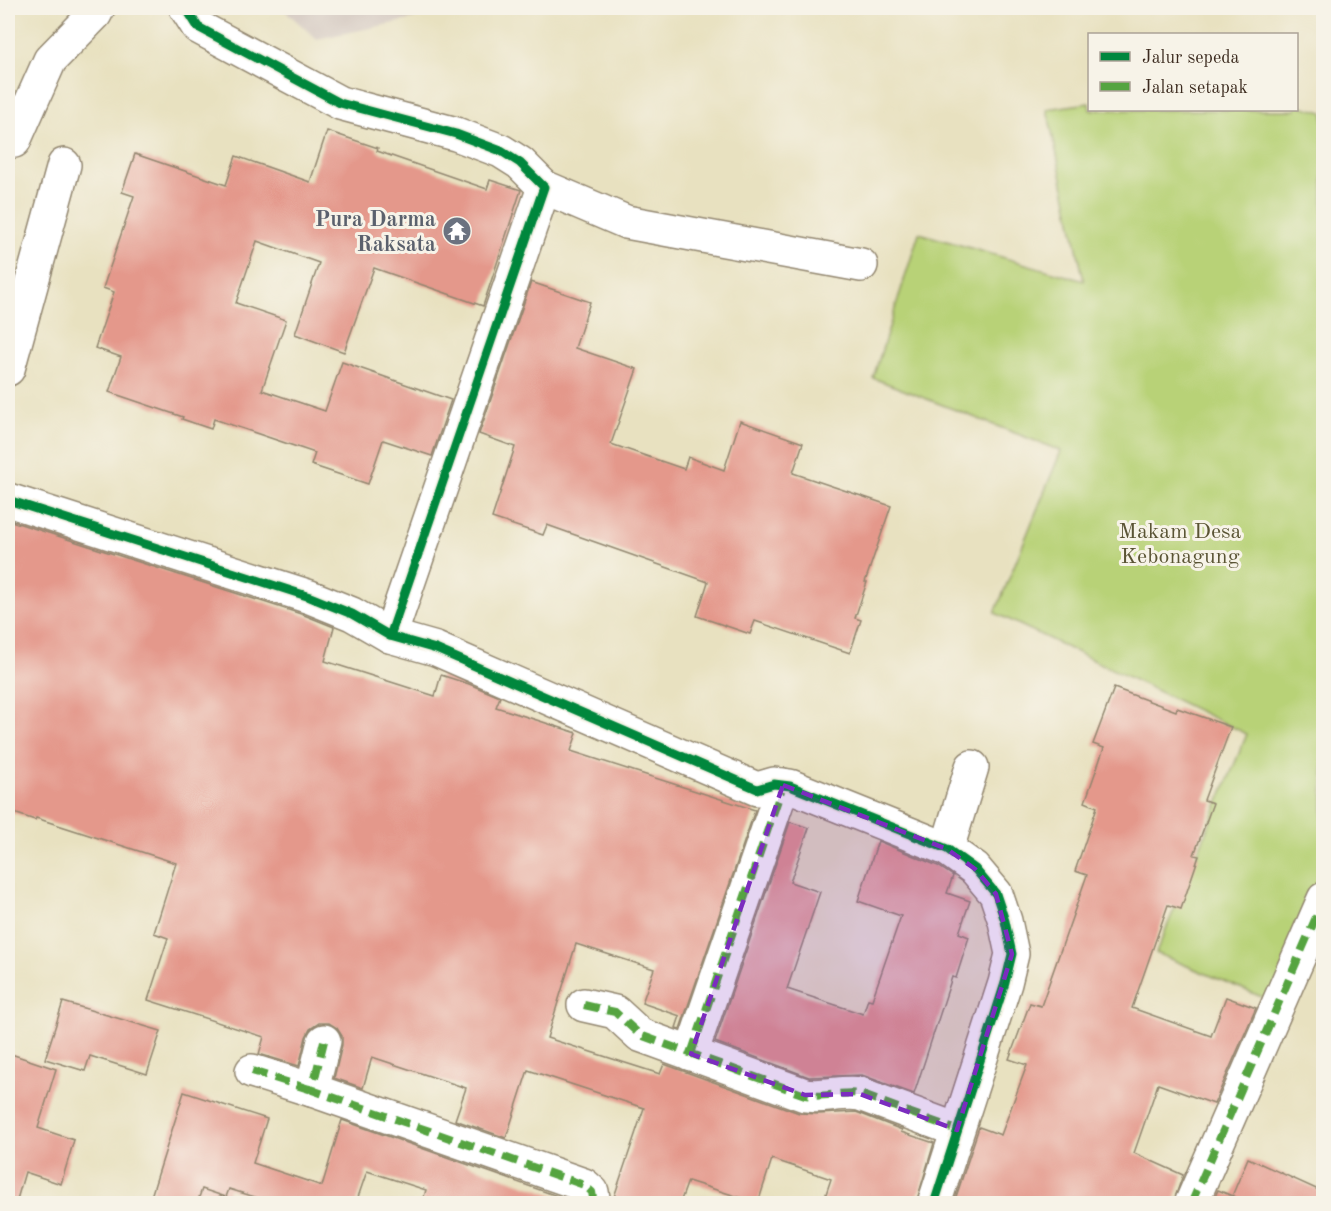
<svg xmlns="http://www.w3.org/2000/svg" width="1331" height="1211" viewBox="0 0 1331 1211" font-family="'Old Standard TT',serif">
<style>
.industrial{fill:#cec1ba}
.green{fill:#b8d277;stroke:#7a7e4a;stroke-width:1.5}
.building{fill:#e4988b}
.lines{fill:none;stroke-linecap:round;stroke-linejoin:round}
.minor-casing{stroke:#92866f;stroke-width:36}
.minor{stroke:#fff;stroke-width:33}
.quiet{stroke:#54a441;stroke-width:8;stroke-dasharray:15 8;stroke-linecap:butt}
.cycleway-casing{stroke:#f7f3e8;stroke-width:13}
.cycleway{stroke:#00873e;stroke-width:9}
.marked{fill:#7b2cbf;fill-opacity:0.2;stroke:#7b2cbf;stroke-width:4.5;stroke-dasharray:12 8;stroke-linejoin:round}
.labels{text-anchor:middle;stroke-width:6;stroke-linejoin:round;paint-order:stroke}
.worship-label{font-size:22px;font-weight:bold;fill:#5b616d;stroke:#f7f3e8;text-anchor:end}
.park-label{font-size:22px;fill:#5a5434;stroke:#f7f3e8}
</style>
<rect width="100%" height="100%" fill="#f7f3e8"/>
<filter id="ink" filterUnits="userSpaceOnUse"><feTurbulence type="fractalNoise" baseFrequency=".0167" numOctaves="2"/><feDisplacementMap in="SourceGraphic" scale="12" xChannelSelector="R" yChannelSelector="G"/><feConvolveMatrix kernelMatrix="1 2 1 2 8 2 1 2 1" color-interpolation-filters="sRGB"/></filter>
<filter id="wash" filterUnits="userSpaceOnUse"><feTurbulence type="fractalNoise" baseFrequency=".008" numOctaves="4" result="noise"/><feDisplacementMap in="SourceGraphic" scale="24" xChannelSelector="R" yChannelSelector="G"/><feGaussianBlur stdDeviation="1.35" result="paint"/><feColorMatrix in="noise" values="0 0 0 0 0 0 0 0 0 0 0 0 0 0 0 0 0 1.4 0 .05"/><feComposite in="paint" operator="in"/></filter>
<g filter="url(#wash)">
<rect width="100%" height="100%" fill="#e8e1c0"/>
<!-- industrial -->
<path class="industrial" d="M282,8H423L414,19L317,39Z"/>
<!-- green -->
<path class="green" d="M1089,103L1090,110H1296L1297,105L1323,112V886L1274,1002L1156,953L1247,734L995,613L1061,451L873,378L919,233L1084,281L1047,109Z"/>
<g id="blocks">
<!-- building -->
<g class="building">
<path d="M327,131L378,148L377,151L487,189L490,180L521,190L483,306L374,268L344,352L295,334L319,263L257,241L236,303L286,320L262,390L325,411L342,362L451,400L432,456L383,440L368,484L311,465L315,453L214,419L211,429L182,419L183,417L109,392L121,357L95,348L114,292L103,288L134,196L122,192L135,154L226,185L236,156L310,182Z"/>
<path d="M531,282L590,302L575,348L637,369L611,444L684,469L688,457L724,470L740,421L803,443L793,473L891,506L865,582H867L855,618L861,620L850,653L755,621L750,634L697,616L708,582L547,525L543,535L492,518L515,447L479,434Z"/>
<path d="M8,520L304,615L334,627L325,661L435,696L441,675L469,684L500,697L496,707L577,733L571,751L755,810L680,1029L676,1028L680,1016L642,1003L654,969L576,944L547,1038L660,1074L664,1064L799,1113L819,1114L856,1112L902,1130L901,1132L934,1143L916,1203H823L831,1179L772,1159L758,1203L688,1181L680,1203H612L644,1108L528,1070L506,1138L455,1120L466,1088L372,1057L363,1088L334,1078L342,1045V1036L337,1028L329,1023H319L310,1029L306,1037L299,1066L259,1054L264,1037L148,1000L168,938L154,933L176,863L36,818L35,820L8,811Z"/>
<path d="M1114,688L1176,711L1177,708L1231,727L1204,800L1213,803L1194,855L1199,856L1181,909L1168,905L1132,1008L1211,1036L1226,997L1256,1008L1214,1104L1158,1084L1134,1153L1183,1175L1173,1203H954L979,1127L1001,1135L1027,1065L1009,1059L1030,1003L1041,1006L1087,875L1075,871L1097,807L1085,802L1104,748L1093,744Z"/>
<path d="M790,822L809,828L790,882L820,892L787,989L863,1014L868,999L872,1000L901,916L858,901L878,841L938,866L953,876L947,893L970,901L959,933L969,937L956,978L952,977L914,1094L862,1075L809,1077L715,1042Z"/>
<path d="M63,1002L161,1031L147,1074L90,1056L85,1071L45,1059Z"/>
<path d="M8,1053L56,1069L38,1128L74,1140L61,1184L25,1172L16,1203L8,1201Z"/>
<path d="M184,1092L267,1119L253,1163L322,1186L342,1120L574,1202L575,1203H422L426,1190L367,1171L356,1203H274L229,1189L226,1197L202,1189L197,1203H149Z"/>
<path d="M1248,1158L1323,1192V1203H1249L1232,1196Z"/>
<path d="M1218,1190L1249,1203H1212Z"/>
</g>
</g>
</g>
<g filter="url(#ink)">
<use href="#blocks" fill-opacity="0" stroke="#92866f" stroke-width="1.5"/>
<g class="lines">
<!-- minor casing -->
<g class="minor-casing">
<g id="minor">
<path d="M186,8L198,27L340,103L456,134L501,151L520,163L544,187L390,636"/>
<path d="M8,138L14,141L50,60L95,14L98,8"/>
<path d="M544,187L626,222L861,265"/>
<path d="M8,369L64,165"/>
<path d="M8,500L310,597L352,614L390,636L436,649L757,789L774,784L790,786L947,849L975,869L996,894L1005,921L1012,954L1005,983L934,1204"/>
<path d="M947,849L972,767"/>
<path d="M584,1005L615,1012L640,1035L805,1095C824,1098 842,1091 860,1094L957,1130"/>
<path d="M324,1041L312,1090L584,1185L592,1192L594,1204"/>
<path d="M691,1054L783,785"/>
<path d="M252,1071L312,1090"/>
<path d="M1191,1204L1324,899"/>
</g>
</g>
<!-- minor -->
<use href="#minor" class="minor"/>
<!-- quiet -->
<g class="quiet">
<path d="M584,1005L615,1012L640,1035L805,1095C824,1098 842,1091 860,1094L957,1130"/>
<path d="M324,1041L312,1090L584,1185L592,1192L594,1204"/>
<path d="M691,1054L783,785"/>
<path d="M252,1071L312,1090"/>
<path d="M1191,1204L1324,899"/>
</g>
<!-- cycleway casing -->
<g class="cycleway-casing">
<g id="cycleway">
<path d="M186,8L198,27L340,103L456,134L501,151L520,163L544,187L390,636"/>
<path d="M8,500L310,597L352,614L390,636L436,649L757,789L774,784L790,786L947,849L975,869L996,894L1005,921L1012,954L1005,983L934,1204"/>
</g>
</g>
<!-- cycleway -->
<use href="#cycleway" class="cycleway"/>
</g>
</g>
<!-- marked area -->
<path class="marked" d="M783,785L947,849L975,869L996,894L1012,954L957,1130L860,1094L805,1095L691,1054Z"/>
<!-- icons -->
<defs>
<g id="temple-disc" transform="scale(1.5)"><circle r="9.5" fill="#6b7280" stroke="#f7f3e8"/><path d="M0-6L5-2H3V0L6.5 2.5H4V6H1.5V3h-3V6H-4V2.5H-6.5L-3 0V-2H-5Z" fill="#fff"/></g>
</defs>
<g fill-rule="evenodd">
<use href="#temple-disc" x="457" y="231"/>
</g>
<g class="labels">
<!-- worship labels -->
<g class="worship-label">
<text x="436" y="226">Pura Darma<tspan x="436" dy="25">Raksata</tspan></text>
</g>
<!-- park labels -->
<g class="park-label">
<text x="1180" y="538">Makam Desa<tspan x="1180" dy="25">Kebonagung</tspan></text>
</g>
</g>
<!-- margin -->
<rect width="1331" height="1211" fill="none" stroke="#f7f3e8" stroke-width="30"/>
<!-- legend -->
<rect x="1088" y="33" width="210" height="78" fill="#f7f3e8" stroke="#aca397" stroke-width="1.5"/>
<rect x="1100" y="52" width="30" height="9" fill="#00873e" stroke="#aca397" stroke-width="1.5"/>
<text x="1142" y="63" font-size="18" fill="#3b2a1e">Jalur sepeda</text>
<rect x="1100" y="82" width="30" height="9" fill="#54a441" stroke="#aca397" stroke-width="1.5"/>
<text x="1142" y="93" font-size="18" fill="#3b2a1e">Jalan setapak</text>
</svg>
